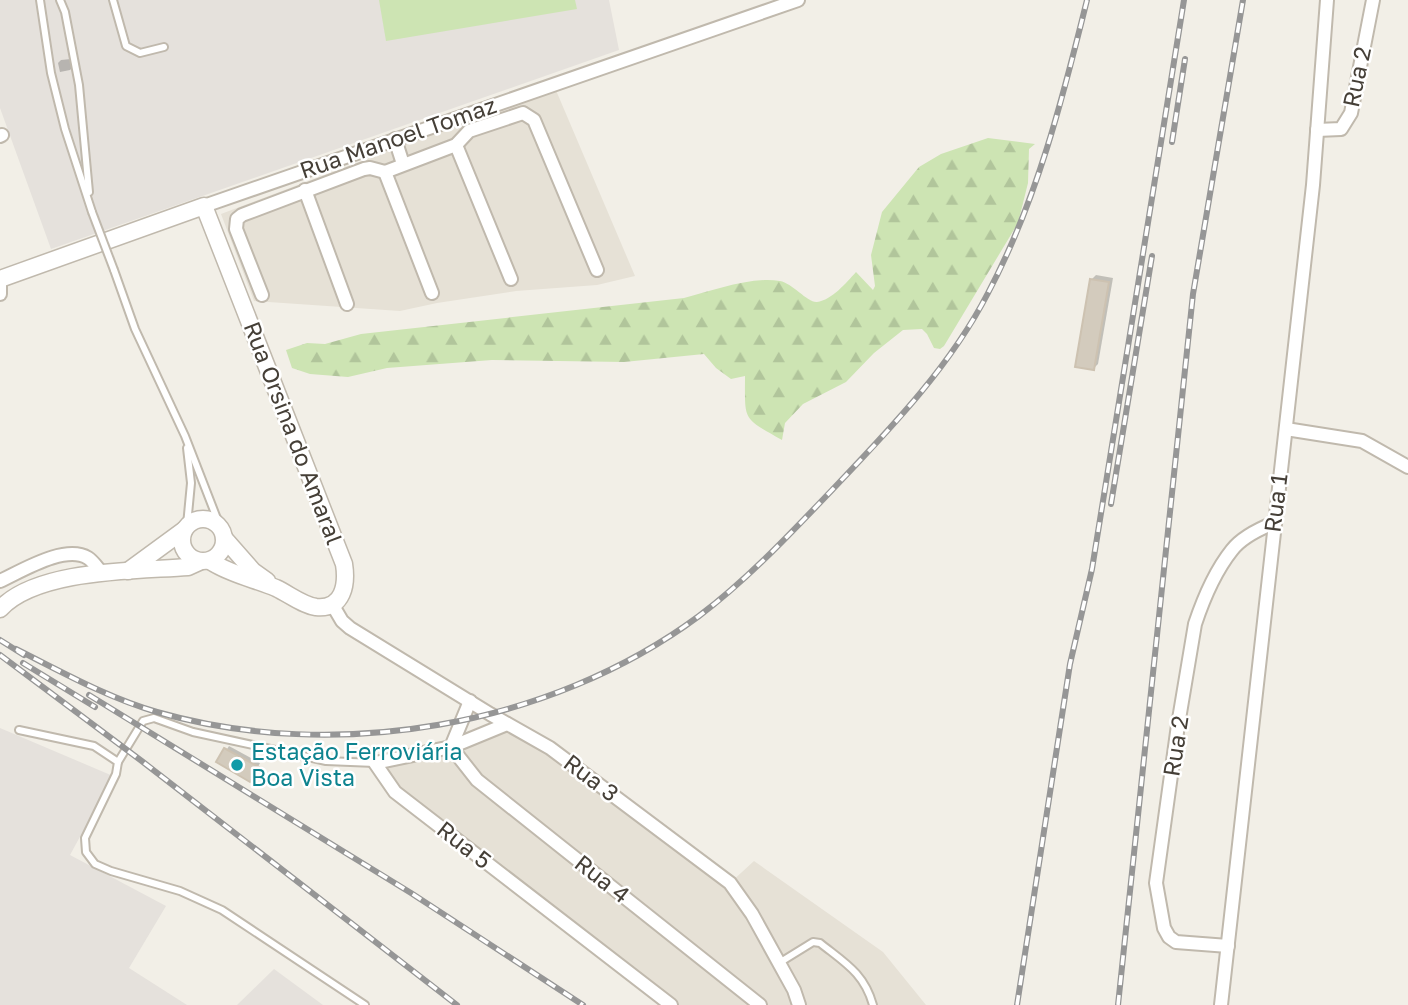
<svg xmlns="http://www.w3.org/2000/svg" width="1408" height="1005" viewBox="0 0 1408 1005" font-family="'Golos Text',sans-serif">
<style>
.residential{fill:#e6e1d6}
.industrial{fill:#e5e1dc}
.grass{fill:#cde4b3}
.forest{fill:url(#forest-firs)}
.shadow{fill:#0003}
.building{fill:#d3cbbd;stroke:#cdc2b1;stroke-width:2}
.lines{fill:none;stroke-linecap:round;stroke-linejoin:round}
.service-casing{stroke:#c0b9ad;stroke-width:10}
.minor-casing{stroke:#c0b9ad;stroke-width:16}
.tertiary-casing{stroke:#c0b9ad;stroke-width:19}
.service{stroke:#fff;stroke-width:6}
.minor{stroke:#fff;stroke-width:12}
.tertiary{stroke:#fff;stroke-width:16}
.rail-casing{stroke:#969696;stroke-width:6}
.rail{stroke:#fff;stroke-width:3.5;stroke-dasharray:10;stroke-linecap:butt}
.service-bridge-casing{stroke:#c0b9ad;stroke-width:10;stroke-linecap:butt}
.service-bridge{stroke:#fff;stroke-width:6}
.culture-dot{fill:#0f9aa8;stroke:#fff;stroke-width:2.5}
.labels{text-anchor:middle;stroke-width:5;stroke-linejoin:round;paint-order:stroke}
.street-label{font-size:23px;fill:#453f37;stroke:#fff}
.culture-label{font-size:23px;fill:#0d838f;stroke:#fff;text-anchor:start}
</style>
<defs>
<pattern id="forest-firs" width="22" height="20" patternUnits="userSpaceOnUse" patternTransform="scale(1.75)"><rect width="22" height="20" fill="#cde4b3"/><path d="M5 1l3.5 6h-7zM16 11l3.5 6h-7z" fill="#b1c59b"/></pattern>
</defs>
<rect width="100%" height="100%" fill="#f2efe7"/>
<!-- residential -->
<g class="residential">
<path d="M555,88L635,276L597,285L516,291L437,303L400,311L254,301L221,214Z"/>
<path d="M507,724L730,883L754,861L883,952L926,1005H671L395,792L375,763Z"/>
</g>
<!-- industrial -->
<g class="industrial">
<path d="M0,0H609L619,50L51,249L0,108Z"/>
<path d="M0,728L113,776L70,855L166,906L129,968L187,1005H0Z"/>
<path d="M274,969L323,1005H237Z"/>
</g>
<!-- grass -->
<path class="grass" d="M379,0H575L577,9L386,41Z"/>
<!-- forest -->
<path class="forest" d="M988,138L1035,144L1029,149L1028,183L1018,223L944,346L940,349L934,348L927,334L922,329L903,330L874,353L846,382L803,404L785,423L782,440C742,417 745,422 745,376L731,379L716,368L704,354L624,362L492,360L387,368L348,377L310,374L292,368L286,350L307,343L325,344L361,334L684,298C712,291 751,276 780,281C792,283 808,303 817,302C832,300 846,283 856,272L873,290L875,286L871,255L882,212L919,167L941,154Z"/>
<!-- shadow -->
<g class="shadow">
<path d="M71,59L73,67L70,70L60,72L58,63L61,60Z"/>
<path d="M1096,275L1113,278L1098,364L1093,369L1091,280Z"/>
<path d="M229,746L260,763L253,777L219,762Z"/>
</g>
<!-- building -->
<g class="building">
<path d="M1090,279L1109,282L1094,370L1075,367Z"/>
<path d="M224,748L259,767L250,782L216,762Z"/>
</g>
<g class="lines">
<!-- service casing -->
<g class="service-casing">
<g id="service">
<path d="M40,0L51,73L65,129L92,212"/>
<path d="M60,0L65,12L79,85L89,192"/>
<path d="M113,0L126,46L140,53L164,47"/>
<path d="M114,270L135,329L185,436L223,534"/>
<path d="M187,448L191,483L187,525"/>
<path d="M19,730L94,746L118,762L116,774L85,838L86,852L95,864L111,871L180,891L222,910L365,1005"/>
<path d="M118,762L143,721L154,718L193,732L326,761L375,763"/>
<path d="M779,963L813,942L820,943C845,963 864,973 873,1005"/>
</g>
</g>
<!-- minor casing -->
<g class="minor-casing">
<g id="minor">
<path d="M1317,130L1341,129L1351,113L1373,0"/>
<path d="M0,136L2,135"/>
<path d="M395,139L403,164"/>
<path d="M456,145L511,279"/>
<path d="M385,172L432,293"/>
<path d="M305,190L347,304"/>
<path d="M204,206L798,0"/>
<path d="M0,278V294"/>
<path d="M262,295L236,229L237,219L242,215L364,169L370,168L385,172L456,145L469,131L523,113L534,120L597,270"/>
<path d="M1286,429L1362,441L1408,467"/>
<path d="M0,581C22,571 65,544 88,558C93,561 98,569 103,574"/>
<path d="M332,604L342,621L350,628L490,714L550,748L730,883L752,914L794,990L799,1005"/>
<path d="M470,701L451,747L477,780L760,1005"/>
<path d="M507,724L451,747L375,763L395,792L671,1005"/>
<path d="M1228,946L1176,942L1169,937L1164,928L1156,883L1178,725L1195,624C1203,600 1216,570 1232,550C1242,537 1259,529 1274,523"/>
<path d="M1221,1005L1313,185L1327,0"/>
</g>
</g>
<!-- tertiary casing -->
<g class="tertiary-casing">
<g id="tertiary">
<path d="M0,279L204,206L344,564C347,583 344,610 316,607C302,605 289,594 276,588C254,579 230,574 210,561"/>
<circle cx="203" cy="540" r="21"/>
<path d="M224,538L253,571L267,581"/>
<path d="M128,571L184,530"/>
<path d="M0,609C37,569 136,571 188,567L199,562"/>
</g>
</g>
<!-- service -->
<use href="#service" class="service"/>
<!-- minor -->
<use href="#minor" class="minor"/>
<!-- tertiary -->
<use href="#tertiary" class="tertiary"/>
<!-- rail casing -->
<g class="rail-casing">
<g id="rail">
<path d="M1172,142L1185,59"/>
<path d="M1111,504L1152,256"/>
<path d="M0,640L24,655"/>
<path d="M16,649C62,672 108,698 157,712C336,763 549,727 699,616C748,579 791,533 833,489C890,429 950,367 988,293C1037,200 1062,101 1087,0"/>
<path d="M0,655L143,762L457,1005"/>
<path d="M23,663L95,707"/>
<path d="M89,695L411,893L583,1005"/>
<path d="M1017,1005L1070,664L1092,569L1184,0"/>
<path d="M1118,1005L1193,294L1243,0"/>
</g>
</g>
<!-- rail -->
<use href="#rail" class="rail"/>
<!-- service-bridge casing -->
<g class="service-bridge-casing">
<path id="service-bridge" d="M92,212L114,270"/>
</g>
<!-- service-bridge -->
<use href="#service-bridge" class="service-bridge"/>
</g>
<!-- markers -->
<circle class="culture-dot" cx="237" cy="765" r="7"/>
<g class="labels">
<!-- street labels -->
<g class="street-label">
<text transform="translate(1357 77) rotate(-78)" y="8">Rua 2</text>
<text transform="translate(398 138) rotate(-19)" y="8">Rua Manoel Tomaz</text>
<text transform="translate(293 433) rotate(69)" y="8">Rua Orsina do Amaral</text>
<text transform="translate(1276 503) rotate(-83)" y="8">Rua 1</text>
<text transform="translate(1176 746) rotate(-81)" y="8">Rua 2</text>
<text transform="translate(591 778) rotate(37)" y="8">Rua 3</text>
<text transform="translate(464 845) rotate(38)" y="8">Rua 5</text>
<text transform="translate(602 879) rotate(38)" y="8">Rua 4</text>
</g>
<!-- culture labels -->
<g class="culture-label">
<text x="251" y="760">Estação Ferroviária<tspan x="251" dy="26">Boa Vista</tspan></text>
</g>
</g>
</svg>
